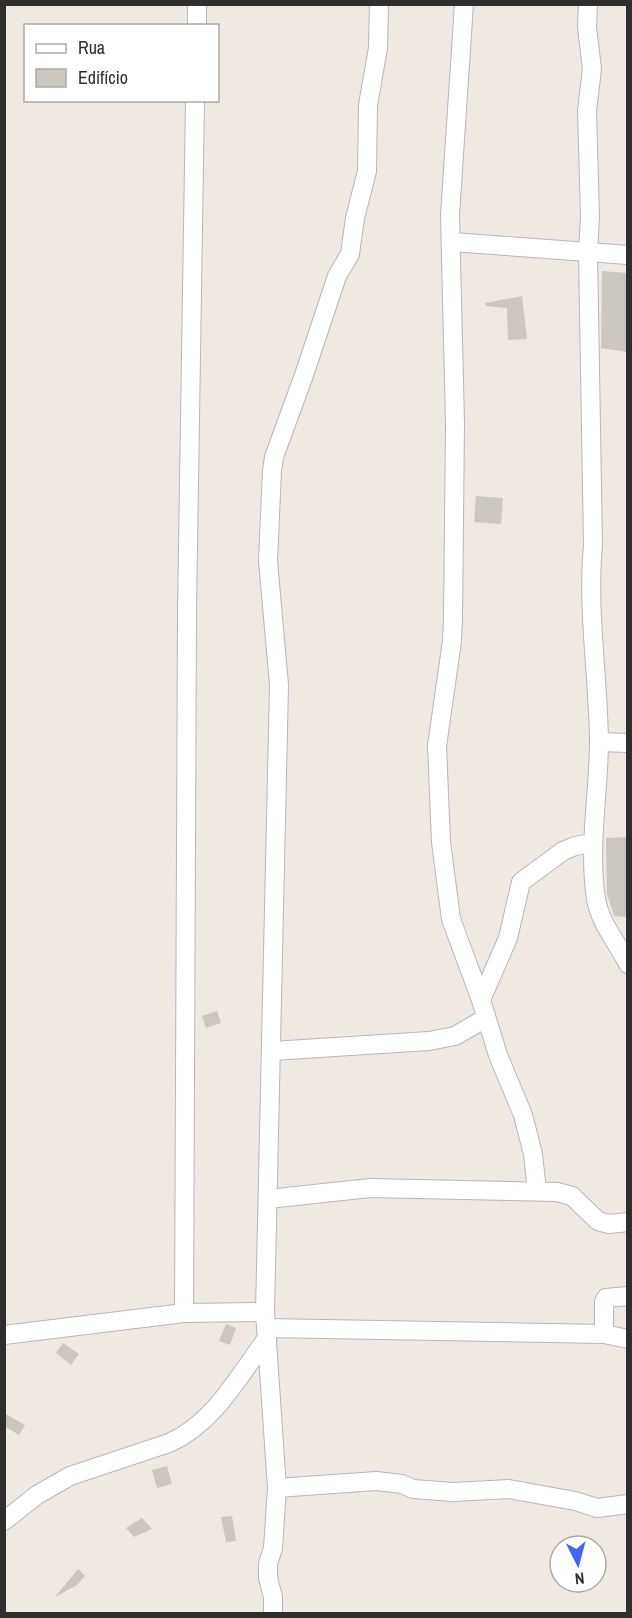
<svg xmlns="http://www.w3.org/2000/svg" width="632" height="1618" viewBox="0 0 632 1618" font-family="'Archivo Narrow',sans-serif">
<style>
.building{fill:#cbc7bf}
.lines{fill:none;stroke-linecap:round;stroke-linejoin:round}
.minor-casing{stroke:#b4b7c1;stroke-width:20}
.minor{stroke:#fff;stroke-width:18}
</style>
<rect width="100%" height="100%" fill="#efe9e1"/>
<!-- building -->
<g class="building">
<path d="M602,271L627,273V352L601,348Z"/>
<path d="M522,296L527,339L508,340L507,308L486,306L485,303Z"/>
<path d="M476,496L503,498L501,524L474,522Z"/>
<path d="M627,837V917L614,916L607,894L606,838Z"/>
<path d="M217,1011L221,1023L206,1028L202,1016Z"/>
<path d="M226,1324L236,1328L230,1345L219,1341Z"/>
<path d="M63,1343L79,1354L71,1365L56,1353Z"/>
<path d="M4,1413L25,1425L19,1435L4,1426Z"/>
<path d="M167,1466L172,1484L157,1488L152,1470Z"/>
<path d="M232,1516L236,1541L226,1542L221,1517Z"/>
<path d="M142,1518L152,1529L134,1537L126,1528Z"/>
<path d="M78,1569L85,1576L77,1585L55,1597Z"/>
</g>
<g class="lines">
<!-- minor casing -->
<g class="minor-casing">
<g id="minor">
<path d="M464,4L450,215L455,424L453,618L452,641L437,746L441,842L451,919L481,1000L498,1055L523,1115L533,1154L537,1191"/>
<path d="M588,4L587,27L592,69L587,111L590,217L588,252L593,545C587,609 598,675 599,740C599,793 588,846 596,899C600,923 617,942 628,964"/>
<path d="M197,26V4"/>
<path d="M452,242L628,255"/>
<path d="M599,742L628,743"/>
<path d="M481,1000L508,938L521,882L563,851L575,846L593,843"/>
<path d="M272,1051L429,1041L455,1036L486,1018"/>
<path d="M268,1199L370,1188L557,1192L572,1196L598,1221L609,1224L628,1222"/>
<path d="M184,1313L187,611L195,100"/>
<path d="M266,1328L604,1334L628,1339"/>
<path d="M604,1334V1302L606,1298L628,1296"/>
<path d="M4,1335L184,1313L265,1312"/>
<path d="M277,1488L376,1481L402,1484L413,1489L453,1492L509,1489L575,1501L597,1508L628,1504"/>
<path d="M4,1521L37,1495L70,1476L169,1443C214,1423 239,1376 267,1338"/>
<path d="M273,1614V1597L268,1578V1564L273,1548L277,1488L265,1312L279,685L268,561L272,471L274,457L304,375L337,276L350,254L355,218L367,171L368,105L378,48L379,4"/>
</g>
</g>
<!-- minor -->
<use href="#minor" class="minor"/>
</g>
<!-- border -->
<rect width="632" height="1618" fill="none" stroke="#2e2e2e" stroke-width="12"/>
<!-- legend -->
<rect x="24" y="24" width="195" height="78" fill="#ffffff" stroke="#ababab" stroke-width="1.5"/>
<rect x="36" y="44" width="30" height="9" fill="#ffffff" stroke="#ababab" stroke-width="1.5"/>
<text x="78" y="54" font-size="18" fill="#2e2e2e">Rua</text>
<rect x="36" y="69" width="30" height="18" fill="#cbc7bf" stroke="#ababab" stroke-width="1.5"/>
<text x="78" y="84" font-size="18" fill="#2e2e2e">Edifício</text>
<!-- north arrow -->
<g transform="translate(578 1564) rotate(174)"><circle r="28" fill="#ffffff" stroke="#ababab" stroke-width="1.5"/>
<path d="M0-4.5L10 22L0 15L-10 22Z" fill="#4264fb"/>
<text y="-9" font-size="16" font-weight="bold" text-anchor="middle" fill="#2e2e2e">N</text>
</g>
</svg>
